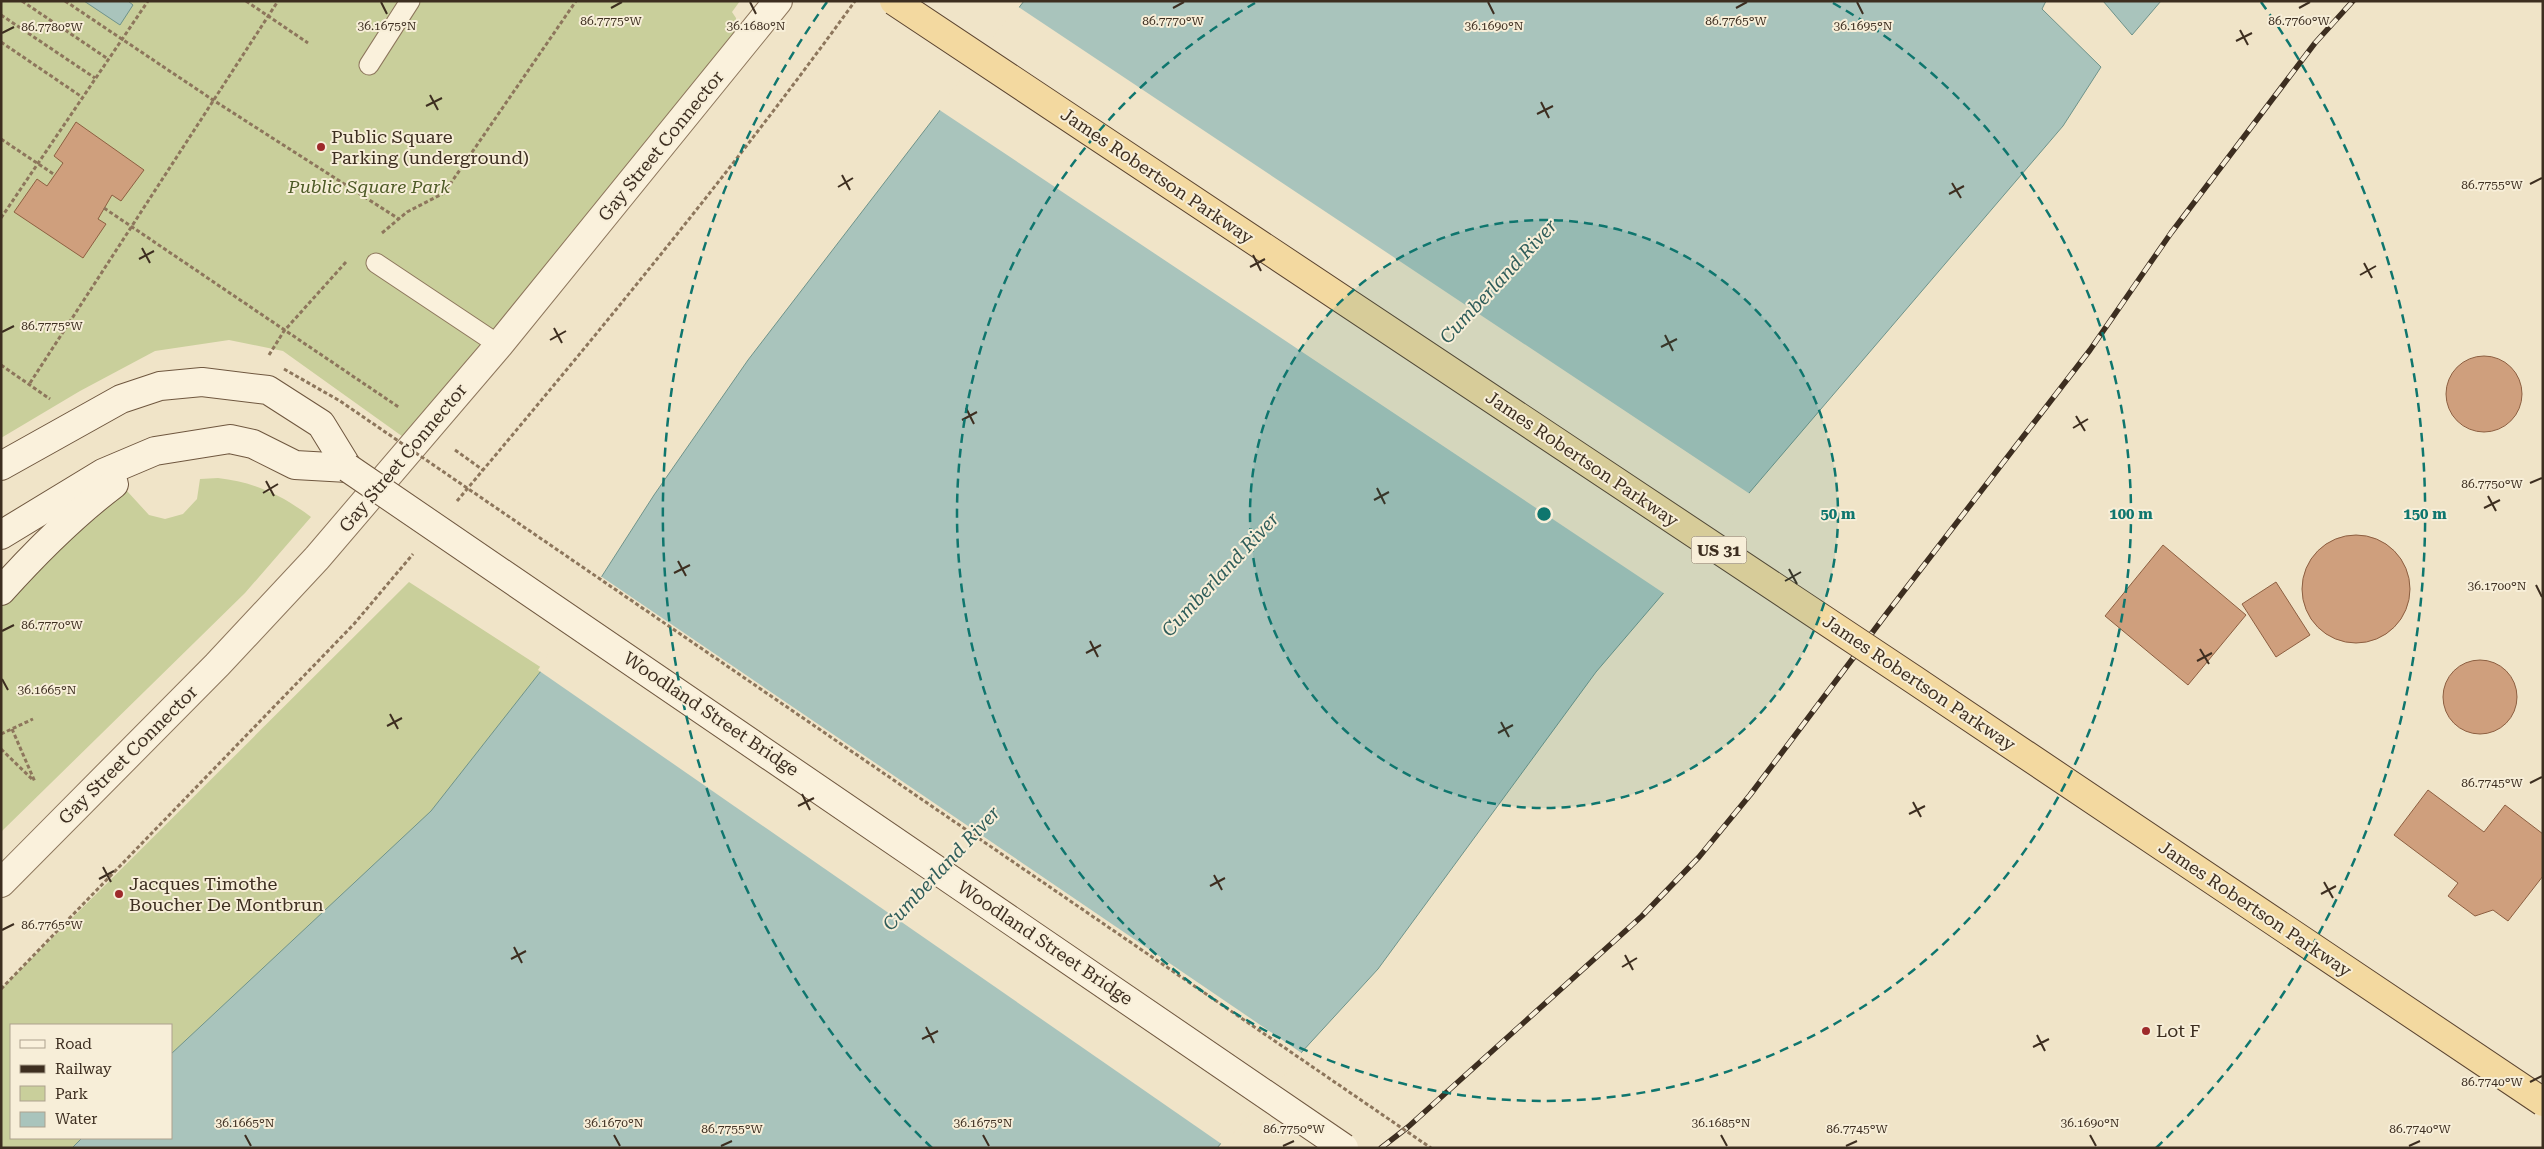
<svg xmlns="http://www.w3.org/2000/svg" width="2544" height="1149" viewBox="0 0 2544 1149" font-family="'Roboto Serif',serif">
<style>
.green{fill:#c9cf9b}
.water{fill:#a9c4bc;stroke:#6f938a}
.pier{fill:#f0e4c8}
.building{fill:#cf9f7d;stroke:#8d5f41}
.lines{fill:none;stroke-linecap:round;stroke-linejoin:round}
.lane-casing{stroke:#8d765c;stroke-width:21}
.street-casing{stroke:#8d765c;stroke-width:30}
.secondary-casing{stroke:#6f573f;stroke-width:30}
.path{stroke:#8d765c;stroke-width:3;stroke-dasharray:4 2.5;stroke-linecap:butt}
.lane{stroke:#faf1dc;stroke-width:19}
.street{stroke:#faf1dc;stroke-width:28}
.secondary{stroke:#faf1dc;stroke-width:28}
.rail-casing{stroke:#3d2e20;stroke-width:5.5}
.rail{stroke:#f7eed8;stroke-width:4;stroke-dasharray:11;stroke-linecap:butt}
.secondary-bridge-casing{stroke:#6f573f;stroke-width:30;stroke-linecap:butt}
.primary-bridge-casing{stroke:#5b4430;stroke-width:30;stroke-linecap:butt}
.path-bridge{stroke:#8d765c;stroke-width:3;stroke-dasharray:4 2.5;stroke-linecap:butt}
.secondary-bridge{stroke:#faf1dc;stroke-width:28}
.primary-bridge{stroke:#f3d9a0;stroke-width:28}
.ticks{fill:none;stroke:#3d2e20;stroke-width:2}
.ring{fill:none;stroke:#0f766e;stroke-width:2.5;stroke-dasharray:9 6}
.poi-dot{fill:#9e2a2b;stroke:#f7eed8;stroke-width:2}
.labels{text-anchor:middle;stroke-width:4;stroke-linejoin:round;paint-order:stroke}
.shield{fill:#f7eed8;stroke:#756857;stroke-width:1}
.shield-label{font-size:16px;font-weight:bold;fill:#3d2e20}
.poi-label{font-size:18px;fill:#3d2e20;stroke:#f7eed8;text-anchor:start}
.street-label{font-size:18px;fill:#3d2e20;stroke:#f7eed8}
.park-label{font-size:18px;font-style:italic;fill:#4d5a26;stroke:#f7eed8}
.water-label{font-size:19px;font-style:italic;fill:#2f5d5a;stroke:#f7eed8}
.ticks-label{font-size:12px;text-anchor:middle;fill:#3d2e20;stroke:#f7eed8;stroke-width:4;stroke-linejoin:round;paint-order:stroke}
.centre{fill:#0f766e;stroke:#f7eed8;stroke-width:2.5}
.ring-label{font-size:15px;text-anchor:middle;font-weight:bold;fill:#0f766e;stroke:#f7eed8;stroke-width:4;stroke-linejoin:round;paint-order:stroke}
</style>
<rect width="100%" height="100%" fill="#f0e4c8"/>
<!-- green -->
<g class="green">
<path d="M1,1H740L732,12L736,18V31L406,439L283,351L229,340L155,351L80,391L1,438Z"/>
<path d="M218,478C254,482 282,495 311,517L245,593L1,832V607L52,555L127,491L149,515L165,519L183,514L197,499L200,479Z"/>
<path d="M409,582L630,725L171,1128V1025H11V1138H161L150,1148H1V989Z"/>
</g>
<!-- water -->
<g class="water">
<path d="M84,1H128L133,5L120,25Z"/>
<path d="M1024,1H2046L2042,9L2101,67L2063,126L1596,672L1378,969L1256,1102L1217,1148H72L82,1138H171V1054L431,811L541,671L654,495L748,360Z"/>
<path d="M2103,1H2161L2132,35Z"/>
</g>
<!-- pier -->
<g class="pier">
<path d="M1017,6L1452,296L1750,494L1665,594L938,109Z"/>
<path d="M599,575L1303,1054L1223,1145L538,670Z"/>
</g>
<!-- building -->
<g class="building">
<path d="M76,122L144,170L121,201L112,195L98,219L106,224L83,258L14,212L37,179L47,186L63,163L54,156Z"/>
<circle cx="2484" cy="394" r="38"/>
<circle cx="2356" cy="589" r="54"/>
<path d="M2163,545L2246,615L2188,685L2105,616Z"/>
<path d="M2276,582L2310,635L2276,657L2242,604Z"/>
<circle cx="2480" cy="697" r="37"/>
<path d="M2428,790L2484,832L2505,805L2543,834V876L2508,921L2493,910L2475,916L2448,896L2458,883L2394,835Z"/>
</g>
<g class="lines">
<!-- lane casing -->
<g class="lane-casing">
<g id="lane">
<path d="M369,65L410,1"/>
<path d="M376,263L499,345"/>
</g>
</g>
<!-- street casing -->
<g class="street-casing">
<path id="street" d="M1,883L217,665L317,558L499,345L778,1"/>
</g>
<!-- secondary casing -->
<g class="secondary-casing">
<g id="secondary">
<path d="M1,466L121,399L160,386L202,382L268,390L321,424L348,468"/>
<path d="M1,535L103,473L155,451L230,439L253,444L295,465L348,468"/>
<path d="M1,591C36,552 72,516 114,484"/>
</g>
</g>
<!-- path -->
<g class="path">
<path d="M22,1L108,59"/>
<path d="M65,1L213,100L399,219"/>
<path d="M246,1L308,43"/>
<path d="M1,15L95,78"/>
<path d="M1,42L82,97"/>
<path d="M1,139L55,175"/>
<path d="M104,208L400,408"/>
<path d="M1,218L148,1"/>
<path d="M382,233L407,212L444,193L576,1"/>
<path d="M269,355L284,331L346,262"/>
<path d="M1,365L50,399"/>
<path d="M30,383L278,1"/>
<path d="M455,450L483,470"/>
<path d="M457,501C594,338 730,174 855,1"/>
<path d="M12,729L35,782"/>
<path d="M1,734L33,719"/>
<path d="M1,749L33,780"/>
<path d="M1,989L354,624L413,554"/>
</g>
<!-- lane -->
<use href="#lane" class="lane"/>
<!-- street -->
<use href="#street" class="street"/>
<!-- secondary -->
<use href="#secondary" class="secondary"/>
<!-- rail casing -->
<g class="rail-casing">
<path id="rail" d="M1381,1148L1408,1127L1642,916L1699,857L1750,795L1887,613L2090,350L2171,233L2315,43L2353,1"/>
</g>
<!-- rail -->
<use href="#rail" class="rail"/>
<!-- secondary-bridge casing -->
<g class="secondary-bridge-casing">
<path id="secondary-bridge" d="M348,468L1344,1148"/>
</g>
<!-- primary-bridge casing -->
<g class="primary-bridge-casing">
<path id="primary-bridge" d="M894,1L1913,679L2543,1102"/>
</g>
<!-- path-bridge -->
<path class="path-bridge" d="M284,369L340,401L1431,1148"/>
<!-- secondary-bridge -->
<use href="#secondary-bridge" class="secondary-bridge"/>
<!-- primary-bridge -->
<use href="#primary-bridge" class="primary-bridge"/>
</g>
<!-- ticks -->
<path class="ticks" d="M381,2L387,14M750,2L756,14M1488,2L1494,14M1857,2L1863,14M611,8L622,2M1173,8L1184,2M1736,8L1747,2M2299,8L2310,2M2240,30L2248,45M2,33L14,27M2236,41L2252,33M430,95L438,110M1541,102L1549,118M426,106L442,98M1537,114L1553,106M842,175L850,190M1952,183L1961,198M2530,184L2542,178M838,187L853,178M1949,194L1964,186M142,248L150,263M1253,255L1261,271M139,259L154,251M2364,263L2372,278M1250,267L1265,259M2360,275L2376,266M554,328L562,343M2,332L14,326M1665,335L1673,351M550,340L566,331M1661,347L1677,339M966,408L974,424M2076,416L2085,431M962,420L977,412M2073,428L2088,419M266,481L274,496M2530,483L2542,478M1377,488L1385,504M263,493L278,484M2488,496L2496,511M1374,500L1389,492M2484,508L2500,500M678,561L686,576M1789,569L1797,584M674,573L690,565M1785,581L1801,572M2536,585L2542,597M2,631L14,625M1090,641L1098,657M2200,649L2209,664M1086,653L1101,645M2197,661L2212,653M2,679L8,690M390,714L398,729M1501,722L1509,737M387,726L402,718M1498,733L1513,725M2530,783L2542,777M802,794L810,810M1913,802L1921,817M798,806L814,798M1909,814L1925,806M103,867L111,882M1214,875L1222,890M99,879L114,871M2324,882L2333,898M1210,886L1225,878M2321,894L2336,886M2,930L14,924M514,947L522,963M1625,955L1633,970M511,959L526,951M1622,967L1637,958M926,1027L934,1043M2037,1035L2045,1051M922,1039L938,1031M2033,1047L2049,1039M2530,1082L2542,1076M245,1135L251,1146M614,1135L620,1146M983,1135L989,1146M1721,1135L1727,1146M2090,1135L2096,1146M721,1146L732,1141M1283,1146L1294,1141M1846,1146L1857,1141M2409,1146L2420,1141"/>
<!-- distance rings -->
<circle cx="1544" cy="514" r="294" fill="#0f766e" fill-opacity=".12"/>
<g class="ring">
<circle cx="1544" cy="514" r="294"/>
<path d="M1833 3A587 587 0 1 1 1255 3"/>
<path d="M932 1148A881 881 0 0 1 827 2M2261 2A881 881 0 0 1 2156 1148"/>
</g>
<!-- markers -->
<g class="poi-dot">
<circle cx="321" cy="147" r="5"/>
<circle cx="119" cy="894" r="5"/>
<circle cx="2146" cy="1031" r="5"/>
</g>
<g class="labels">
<!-- shield labels -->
<rect class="shield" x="1691.5" y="536.5" width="55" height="27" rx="4"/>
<g class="shield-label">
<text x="1719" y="556">US 31</text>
</g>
<!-- poi labels -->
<g class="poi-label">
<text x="331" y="143">Public Square<tspan x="331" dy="21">Parking (underground)</tspan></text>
<text x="129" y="890">Jacques Timothe<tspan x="129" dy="21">Boucher De Montbrun</tspan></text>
<text x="2156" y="1037">Lot F</text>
</g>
<!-- street labels -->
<g class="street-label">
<text transform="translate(661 146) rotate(-51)" y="6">Gay Street Connector</text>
<text transform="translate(1157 176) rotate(34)" y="6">James Robertson Parkway</text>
<text transform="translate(403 458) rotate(-50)" y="6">Gay Street Connector</text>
<text transform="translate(1582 459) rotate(34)" y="6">James Robertson Parkway</text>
<text transform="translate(1919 683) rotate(34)" y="6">James Robertson Parkway</text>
<text transform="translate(711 714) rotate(34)" y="6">Woodland Street Bridge</text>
<text transform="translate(128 755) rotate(-45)" y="6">Gay Street Connector</text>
<text transform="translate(2255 909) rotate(34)" y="6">James Robertson Parkway</text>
<text transform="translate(1045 943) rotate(34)" y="6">Woodland Street Bridge</text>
</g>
<!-- park labels -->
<g class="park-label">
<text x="369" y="193">Public Square Park</text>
</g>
<!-- water labels -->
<g class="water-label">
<text transform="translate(1498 281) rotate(-47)" y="7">Cumberland River</text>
<text transform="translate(1220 574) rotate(-47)" y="7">Cumberland River</text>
<text transform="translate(941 868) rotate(-47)" y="7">Cumberland River</text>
</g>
</g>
<g class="ticks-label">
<text x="611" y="25">86.7775°W</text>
<text x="1173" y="25">86.7770°W</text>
<text x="1736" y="25">86.7765°W</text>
<text x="2299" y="25">86.7760°W</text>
<text x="387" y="30">36.1675°N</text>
<text x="756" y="30">36.1680°N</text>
<text x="1494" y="30">36.1690°N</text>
<text x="1863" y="30">36.1695°N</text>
<text x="52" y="31">86.7780°W</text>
<text x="2492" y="189">86.7755°W</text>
<text x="52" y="330">86.7775°W</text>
<text x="2492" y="488">86.7750°W</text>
<text x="2497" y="590">36.1700°N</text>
<text x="52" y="629">86.7770°W</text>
<text x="47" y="694">36.1665°N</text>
<text x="2492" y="787">86.7745°W</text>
<text x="52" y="929">86.7765°W</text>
<text x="2492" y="1086">86.7740°W</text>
<text x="245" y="1127">36.1665°N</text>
<text x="614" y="1127">36.1670°N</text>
<text x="983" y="1127">36.1675°N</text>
<text x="1721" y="1127">36.1685°N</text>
<text x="2090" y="1127">36.1690°N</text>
<text x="732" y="1133">86.7755°W</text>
<text x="1294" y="1133">86.7750°W</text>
<text x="1857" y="1133">86.7745°W</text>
<text x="2420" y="1133">86.7740°W</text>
</g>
<circle cx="1544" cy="514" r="8" class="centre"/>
<g class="ring-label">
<text x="1838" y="519">50 m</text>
<text x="2131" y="519">100 m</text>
<text x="2425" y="519">150 m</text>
</g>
<!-- border -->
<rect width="2544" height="1149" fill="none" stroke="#3d2e20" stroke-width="5"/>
<!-- legend -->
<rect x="10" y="1024" width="162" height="115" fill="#f7eed8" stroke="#ada18e"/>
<rect x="20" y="1040" width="25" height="8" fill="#faf1dc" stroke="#ada18e"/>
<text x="55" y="1049" font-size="15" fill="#3d2e20">Road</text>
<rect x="20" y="1065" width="25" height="8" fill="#3d2e20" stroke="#ada18e"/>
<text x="55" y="1074" font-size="15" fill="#3d2e20">Railway</text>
<rect x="20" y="1086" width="25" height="15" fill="#c9cf9b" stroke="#ada18e"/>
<text x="55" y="1099" font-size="15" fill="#3d2e20">Park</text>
<rect x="20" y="1112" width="25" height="15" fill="#a9c4bc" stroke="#ada18e"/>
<text x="55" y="1124" font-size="15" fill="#3d2e20">Water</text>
</svg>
